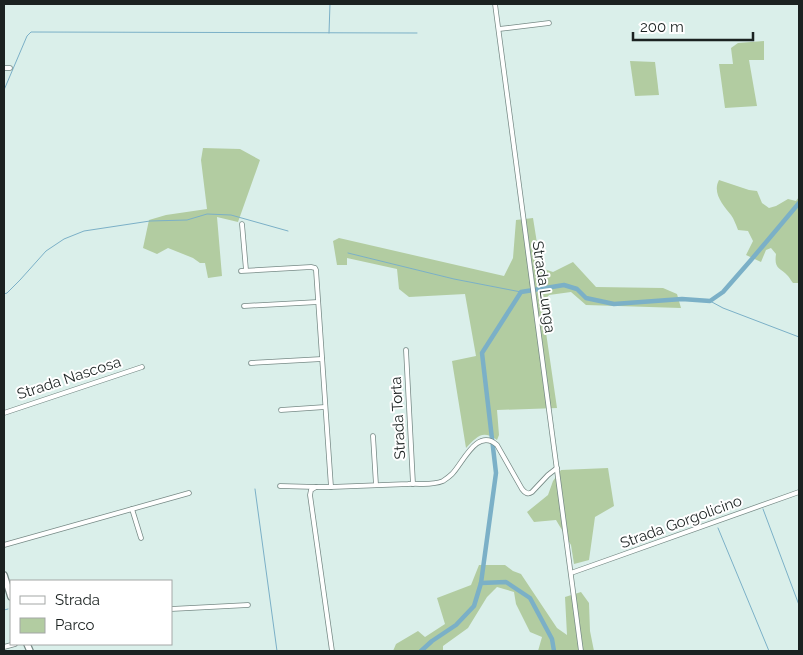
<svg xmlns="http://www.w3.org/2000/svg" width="803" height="655" viewBox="0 0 803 655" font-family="Raleway,sans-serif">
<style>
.green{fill:#b2cca1}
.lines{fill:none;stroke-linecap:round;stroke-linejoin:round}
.stream{stroke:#7bb0c7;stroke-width:1}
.canal{stroke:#7bb0c7;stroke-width:4.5}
.street-casing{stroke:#778a86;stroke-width:5.5}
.secondary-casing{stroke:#778a86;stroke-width:8}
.street{stroke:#fff;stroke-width:4}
.secondary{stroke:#fff;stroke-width:5.5}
.labels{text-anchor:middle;stroke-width:4;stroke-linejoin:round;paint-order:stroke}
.street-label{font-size:15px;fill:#1b2221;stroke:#fff}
</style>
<rect width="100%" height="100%" fill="#daefea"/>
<!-- green -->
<g class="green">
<path d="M764,41V60H749L757,106L725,108L719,64H733L731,48L738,43Z"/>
<path d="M630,61L655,62L659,95L635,96Z"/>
<path d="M203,148L240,149L260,160L238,222L217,217L222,276L208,278L205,263H200L193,258L168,248L157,254L143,248L149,220L166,215L207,209L201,160Z"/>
<path d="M719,180L749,190L757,191L762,203L769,208L776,206L788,199L796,201L799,197V283H793C791,281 790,278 788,276C779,267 774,269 776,254L771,248L766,250L761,262L746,255L753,241L748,231L738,230C736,225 734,219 731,215C723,205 712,193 719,180Z"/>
<path d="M533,218L541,268L553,272L573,262L596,287L663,288L677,294L681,308L586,305L571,292L549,295L542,305L557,408L497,410L499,435L497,440C482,429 477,437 466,448L452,361L476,356L465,294L409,297L399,289L397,269L347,258V265H337L333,241L339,238L504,276L513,258L516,220Z"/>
<path d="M608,468L614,506L595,517L589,560L574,564L571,545L556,520L534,522L527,512L548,495L553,481L561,470Z"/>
<path d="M479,565H505L513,571L521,574L557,628L567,635L565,597L581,592L589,603L590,631L594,651H538L542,637L530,632L516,604L514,592L497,587L487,597L468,628L443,646V651H393L396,644L418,631L425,637L445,624L437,598L471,585Z"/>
</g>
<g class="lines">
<!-- stream -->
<g class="stream">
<path d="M329,33L330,4"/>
<path d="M4,90L27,36L31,32L417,33"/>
<path d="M348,253L454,279L521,292"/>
<path d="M4,294L7,293L20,280L46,251L64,239L84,231L150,221L187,220L207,214L231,215L288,231"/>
<path d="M710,301L723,308L799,337"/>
<path d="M255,489L277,651"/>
<path d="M763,509L799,605"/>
<path d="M718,528L769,651"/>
<path d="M4,610L8,609"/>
</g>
<!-- canal -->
<g class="canal">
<path d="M481,583L496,473L482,353L521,292L564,285L577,289L586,298L614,304L682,299L710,301L723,292L751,260L799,203"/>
<path d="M421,651L432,641L456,625L474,606L481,583L506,582L530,598L552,639L554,651"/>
</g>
<!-- street casing -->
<g class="street-casing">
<g id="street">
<path d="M495,4L581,651"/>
<path d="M499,29L549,23"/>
<path d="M4,68H10"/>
<path d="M242,224L246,270"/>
<path d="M241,271L311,267L315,268L316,270L331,487C356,486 382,485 408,484C420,483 431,486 443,481C446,479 449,477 452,474C463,463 477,427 497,445L522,489C525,493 528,495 532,492L548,475L557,468"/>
<path d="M244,306L318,302"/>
<path d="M406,350L413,484"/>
<path d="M251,363L322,359"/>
<path d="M281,410L325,407"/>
<path d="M4,413L142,367"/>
<path d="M373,436L376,485"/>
<path d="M280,486L316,487"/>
<path d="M331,487H316L311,490L310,495L332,651"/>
<path d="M132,509L141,538"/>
<path d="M4,545L189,493"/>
<path d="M571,573L799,492"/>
<path d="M171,609L248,605"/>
<path d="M4,647L15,644"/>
</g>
</g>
<!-- secondary casing -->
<g class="secondary-casing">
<g id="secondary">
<path d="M4,575L11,597"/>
<path d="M27,644L30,651"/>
</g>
</g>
<!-- street -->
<use href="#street" class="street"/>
<!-- secondary -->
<use href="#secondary" class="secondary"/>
</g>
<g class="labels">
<!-- street labels -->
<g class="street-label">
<text transform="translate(544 287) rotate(82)" y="5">Strada Lunga</text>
<text transform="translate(69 378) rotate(-18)" y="5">Strada Nascosa</text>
<text transform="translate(398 418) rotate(-93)" y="5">Strada Torta</text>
<text transform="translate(681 522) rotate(-20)" y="5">Strada Gorgolicino</text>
</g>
</g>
<!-- border -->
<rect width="803" height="655" fill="none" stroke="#1b2221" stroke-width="10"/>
<!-- legend -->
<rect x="10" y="580" width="162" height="65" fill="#ffffff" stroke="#a4a7a6"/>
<rect x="20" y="596" width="25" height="8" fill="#ffffff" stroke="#a4a7a6"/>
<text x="55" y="605" font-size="15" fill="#1b2221">Strada</text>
<rect x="20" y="618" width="25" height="15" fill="#b2cca1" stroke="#a4a7a6"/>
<text x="55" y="630" font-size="15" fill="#1b2221">Parco</text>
<!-- scale -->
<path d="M633 32v8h120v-8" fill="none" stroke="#1b2221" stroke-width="2.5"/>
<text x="640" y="32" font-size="15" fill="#1b2221" stroke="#ffffff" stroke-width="4" paint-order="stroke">200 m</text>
</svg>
